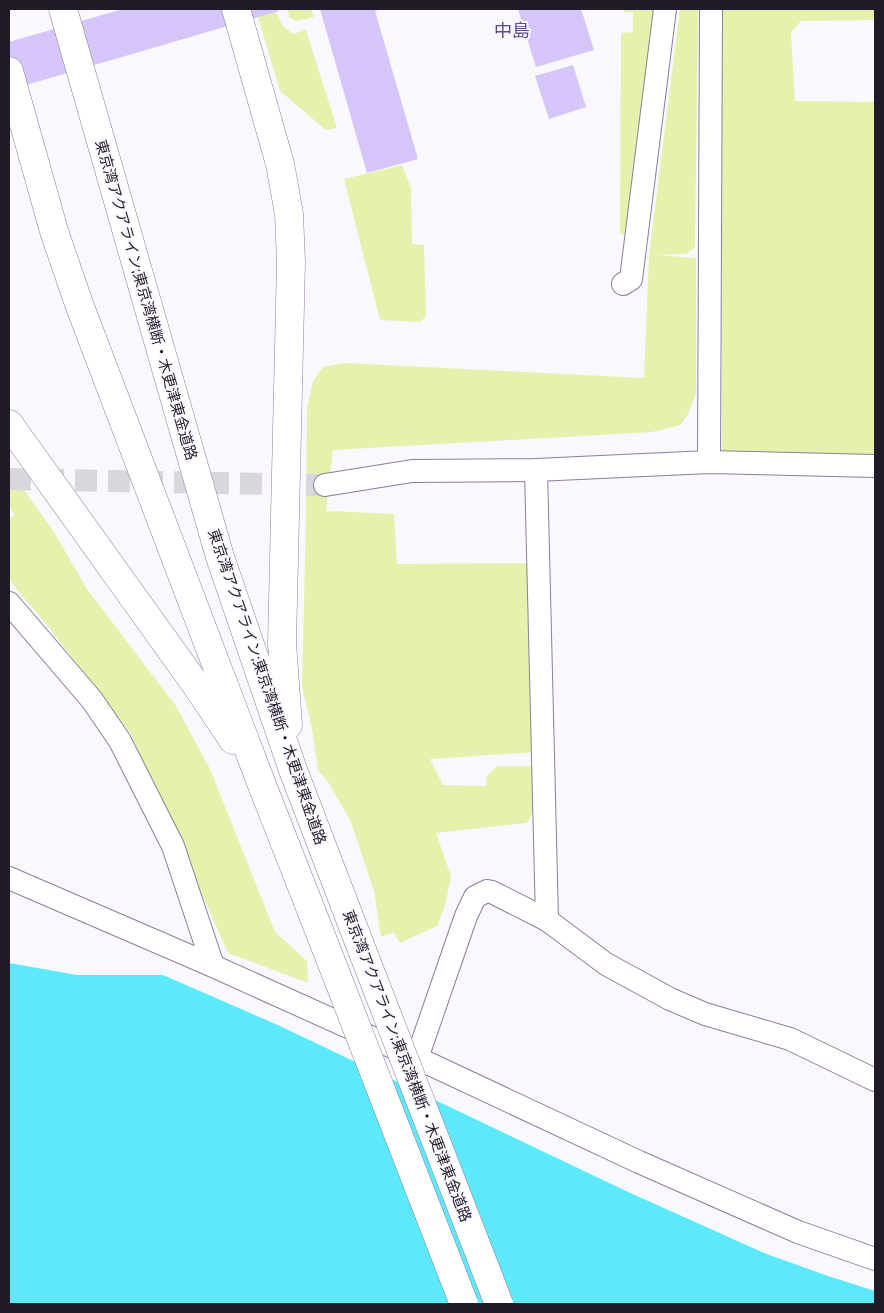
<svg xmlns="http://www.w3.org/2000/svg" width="884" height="1313" viewBox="0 0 884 1313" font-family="'Nunito Sans','Noto Sans JP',sans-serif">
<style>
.green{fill:#e5f2ad}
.water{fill:#5ce9fc}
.building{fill:#d5c5f9}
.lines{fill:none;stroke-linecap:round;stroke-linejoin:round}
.minor-tunnel{stroke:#d9d6de;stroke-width:22;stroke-dasharray:22 11;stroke-linecap:butt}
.minor-casing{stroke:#8c7e9c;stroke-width:24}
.highway-casing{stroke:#8c7e9c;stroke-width:29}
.minor{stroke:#fff;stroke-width:22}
.highway{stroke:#fff;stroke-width:28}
.highway-bridge-casing{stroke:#8c7e9c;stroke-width:29;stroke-linecap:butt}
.highway-bridge{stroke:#fff;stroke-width:28}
.labels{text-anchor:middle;stroke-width:4;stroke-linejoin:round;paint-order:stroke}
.street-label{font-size:15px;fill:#211b27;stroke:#faf7fe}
.quarter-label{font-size:18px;fill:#5c4b89;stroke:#faf7fe}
</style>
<rect width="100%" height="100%" fill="#faf7fe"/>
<!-- green -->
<g class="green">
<path d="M287,9H311L314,17L296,21L290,18Z"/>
<path d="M624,9H656L628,237L620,233L621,33L633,32V12H624Z"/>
<path d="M680,9H698L695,247L686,254L657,255L696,258V394L688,414L681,425L652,432L333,450L326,512L332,511L394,514L397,564L532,563L538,752L430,759L443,785L486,786L487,776L497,766H537L538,804L527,823L436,833L451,876L445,906L437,926L400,943L394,932L381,937L374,891L351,822L328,782L318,770L312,729L302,687L306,517L307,408L313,381L323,367L344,363L644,378L649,255Z"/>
<path d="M721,9H875V20L801,21L791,32L795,101L875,102V458L722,455Z"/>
<path d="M276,11L282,25L293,34L306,30L337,128L326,130L280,91L258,17Z"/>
<path d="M402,165L411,188L412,244L424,245L426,316L420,322L380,320L344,179Z"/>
<path d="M9,469L54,532L87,589L176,706L210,769L275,932L307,961L308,983L228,953L131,734L51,630L9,580V518L15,516L9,507Z"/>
</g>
<!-- water -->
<path class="water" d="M9,963L77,975H163L280,1026L626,1191L764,1253L828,1276L875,1291V1304H9Z"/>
<!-- building -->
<g class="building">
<path d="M123,9H278L279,11L9,90V42Z"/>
<path d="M320,9H380L375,11L418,159L367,173Z"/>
<path d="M518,9H581L594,50L536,67Z"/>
<path d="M573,65L586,107L549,119L535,76Z"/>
</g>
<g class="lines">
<!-- minor-tunnel -->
<path class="minor-tunnel" d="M9,479L325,485"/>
<!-- minor casing -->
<g class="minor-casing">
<g id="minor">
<path d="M623,284L631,279L665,9"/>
<path d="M709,462L711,9"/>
<path d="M536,470L547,920"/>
<path d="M325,485L412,471L536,470L709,462L875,466"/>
<path d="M9,603L92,700L120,741L173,846L213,966"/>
<path d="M9,878L213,966L417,1058L639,1162L798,1232L875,1259"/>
<path d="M417,1058L466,916L475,897L487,891L492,892L547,920L606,964L670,999L705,1014L790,1039L875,1080"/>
</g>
</g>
<!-- highway casing -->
<g class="highway-casing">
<g id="highway">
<path d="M63,9L220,557L293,770L362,950"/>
<path d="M236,9L280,164L289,214L291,262L282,643L288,725"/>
<path d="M9,71L54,231L79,304L262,785L331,961"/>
<path d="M9,424L194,682L233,740"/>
</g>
</g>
<!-- minor -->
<use href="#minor" class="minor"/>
<!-- highway -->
<use href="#highway" class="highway"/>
<!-- highway-bridge casing -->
<g class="highway-bridge-casing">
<g id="highway-bridge">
<path d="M362,950L499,1304"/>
<path d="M331,961L464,1304"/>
</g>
</g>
<!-- highway-bridge -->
<use href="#highway-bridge" class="highway-bridge"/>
</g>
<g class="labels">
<!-- street labels -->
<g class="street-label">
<text transform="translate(146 300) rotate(74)" y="5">東京湾アクアライン;東京湾横断・木更津東金道路</text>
<text transform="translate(267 687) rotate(71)" y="5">東京湾アクアライン;東京湾横断・木更津東金道路</text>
<text transform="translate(407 1066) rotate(69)" y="5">東京湾アクアライン;東京湾横断・木更津東金道路</text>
</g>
<!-- quarter labels -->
<g class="quarter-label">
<text x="512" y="37">中島</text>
</g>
</g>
<!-- border -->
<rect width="884" height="1313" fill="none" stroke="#211b27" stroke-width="20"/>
</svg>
